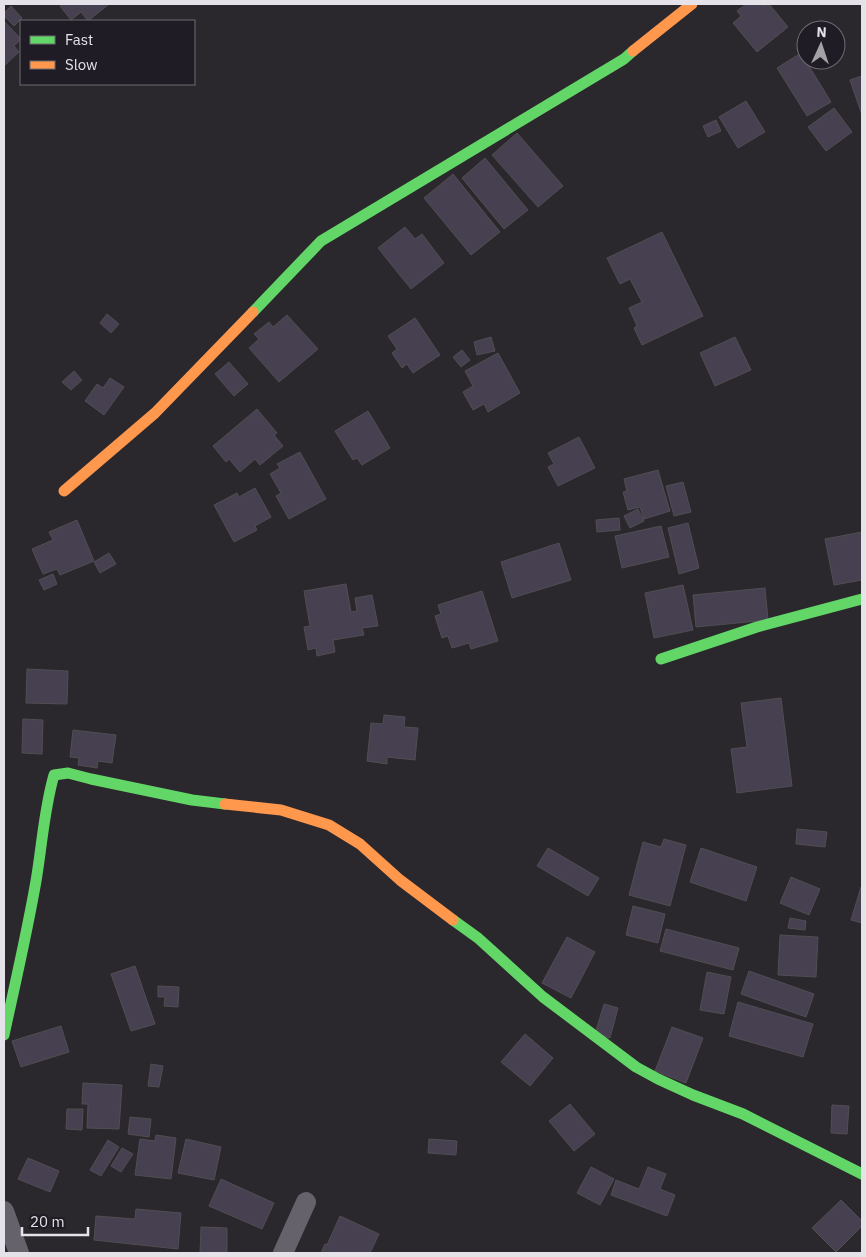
<svg xmlns="http://www.w3.org/2000/svg" width="866" height="1257" viewBox="0 0 866 1257" font-family="'IBM Plex Sans',sans-serif">
<style>
.building{fill:#474050;stroke:#504e53}
.lines{fill:none;stroke-linecap:round;stroke-linejoin:round}
.street{stroke:#66626c;stroke-width:20}
.fast{stroke:#63d668;stroke-width:11}
.slow{stroke:#ff974d;stroke-width:11}
</style>
<rect width="100%" height="100%" fill="#2a272d"/>
<!-- building -->
<g class="building">
<path d="M63,4H109L88,21L81,12L71,20L60,6Z"/>
<path d="M746,4H762L764,6L767,4H769L788,27L757,52L733,23L741,16L737,11Z"/>
<path d="M11,6L22,18L14,26L4,16V13Z"/>
<path d="M4,21L21,39L14,46L19,52L5,65L4,64Z"/>
<path d="M801,53L831,102L807,116L777,68Z"/>
<path d="M862,76V115L850,80Z"/>
<path d="M746,101L765,132L738,148L719,117Z"/>
<path d="M834,108L852,132L826,151L808,127Z"/>
<path d="M716,120L721,131L708,137L703,126Z"/>
<path d="M517,133L563,186L538,207L492,155Z"/>
<path d="M485,158L528,210L504,229L462,178Z"/>
<path d="M453,174L500,232L471,255L424,198Z"/>
<path d="M405,227L415,239L422,234L444,263L411,289L378,248Z"/>
<path d="M662,232L703,316L642,345L634,328L637,326L629,308L642,302L630,279L620,284L607,258Z"/>
<path d="M107,314L119,324L111,333L100,323Z"/>
<path d="M287,315L318,349L279,382L249,348L259,339L254,334L269,322L273,327Z"/>
<path d="M415,318L440,355L413,373L407,364L402,368L392,353L397,349L388,336Z"/>
<path d="M491,337L495,351L477,355L474,342Z"/>
<path d="M735,337L751,370L715,386L700,353Z"/>
<path d="M462,350L470,360L461,367L453,357Z"/>
<path d="M498,353L520,393L488,412L484,404L473,410L463,392L473,386L465,371Z"/>
<path d="M229,362L248,384L234,396L215,374Z"/>
<path d="M74,371L82,380L71,390L62,382Z"/>
<path d="M110,378L124,387L104,415L85,401L97,384L103,388Z"/>
<path d="M257,409L277,433L274,435L283,446L260,465L255,459L240,472L229,459L226,462L213,446Z"/>
<path d="M368,411L390,448L362,465L357,458L353,460L335,431Z"/>
<path d="M579,437L595,468L558,486L548,467L554,464L548,453Z"/>
<path d="M300,452L326,499L289,519L276,496L281,493L270,474L280,468L277,464Z"/>
<path d="M658,470L670,511L644,519L640,507L628,510L623,492L627,491L624,479Z"/>
<path d="M683,482L691,512L674,516L666,486Z"/>
<path d="M255,488L271,517L255,526L257,530L234,542L214,505L237,493L239,497Z"/>
<path d="M638,509L644,521L630,528L624,516Z"/>
<path d="M619,518L620,530L597,532L596,520Z"/>
<path d="M77,520L94,561L60,575L57,569L43,574L32,549L53,540L49,532Z"/>
<path d="M688,523L699,568L679,574L668,528Z"/>
<path d="M661,526L669,557L622,568L615,536Z"/>
<path d="M862,532V580L834,585L825,539Z"/>
<path d="M559,543L571,580L512,598L501,562Z"/>
<path d="M109,553L116,564L100,573L94,562Z"/>
<path d="M53,574L57,584L44,590L39,580Z"/>
<path d="M346,584L351,612L357,611L355,598L372,595L378,626L362,628L364,635L333,640L335,652L317,656L316,648L308,650L304,627L310,626L304,591Z"/>
<path d="M683,585L693,630L654,638L645,593Z"/>
<path d="M765,588L768,620L696,627L693,595Z"/>
<path d="M482,591L498,641L471,649L469,643L452,648L448,636L442,638L435,616L441,614L438,605Z"/>
<path d="M27,669L68,671L67,704L26,703Z"/>
<path d="M781,698L792,786L737,793L731,749L747,747L741,703Z"/>
<path d="M384,715L405,717L404,727L418,728L415,760L387,757V764L367,761L371,723L383,724Z"/>
<path d="M23,719L43,720L42,754L22,753Z"/>
<path d="M73,730L116,735L112,763L98,761L97,768L78,765L79,758L70,757Z"/>
<path d="M797,829L827,832L825,847L796,844Z"/>
<path d="M664,839L686,845L670,906L629,895L643,842L661,847Z"/>
<path d="M548,848L599,878L588,896L537,866Z"/>
<path d="M701,848L757,867L746,901L690,882Z"/>
<path d="M791,877L820,889L809,915L780,903Z"/>
<path d="M861,887H862V923L851,920Z"/>
<path d="M633,906L665,914L658,943L626,935Z"/>
<path d="M790,918L806,921L805,930L788,928Z"/>
<path d="M666,929L739,948L733,970L660,951Z"/>
<path d="M780,935L818,937L816,977L778,975Z"/>
<path d="M567,937L595,952L571,998L542,983Z"/>
<path d="M135,966L155,1024L131,1031L111,974Z"/>
<path d="M749,971L814,994L806,1017L741,994Z"/>
<path d="M707,972L731,977L724,1014L700,1010Z"/>
<path d="M158,986L179,987L178,1007L164,1006L165,997H158Z"/>
<path d="M738,1002L813,1024L803,1057L729,1036Z"/>
<path d="M604,1004L618,1008L610,1038L595,1034Z"/>
<path d="M61,1026L69,1052L21,1067L12,1041Z"/>
<path d="M672,1027L703,1038L686,1083L655,1071Z"/>
<path d="M525,1034L553,1058L530,1086L501,1062Z"/>
<path d="M151,1064L163,1066L159,1087L148,1086Z"/>
<path d="M83,1083L122,1085L119,1129L87,1128L88,1104H82Z"/>
<path d="M570,1104L595,1134L574,1151L549,1121Z"/>
<path d="M832,1105L849,1106L847,1134L831,1133Z"/>
<path d="M67,1109H83L82,1130L66,1129Z"/>
<path d="M130,1117L151,1119L149,1137L128,1134Z"/>
<path d="M156,1135L176,1138L171,1179L135,1175L140,1139L155,1141Z"/>
<path d="M186,1139L221,1147L214,1180L178,1173Z"/>
<path d="M429,1139L457,1141L456,1155L428,1153Z"/>
<path d="M108,1140L119,1147L101,1176L90,1170Z"/>
<path d="M122,1148L133,1154L121,1172L111,1166Z"/>
<path d="M28,1158L59,1171L50,1192L18,1179Z"/>
<path d="M591,1167L614,1179L600,1205L577,1193Z"/>
<path d="M648,1167L666,1174L660,1189L675,1195L667,1216L611,1195L616,1180L639,1189Z"/>
<path d="M221,1179L274,1203L262,1229L209,1206Z"/>
<path d="M841,1200L862,1221V1226L836,1252L812,1228Z"/>
<path d="M136,1209L181,1213L178,1249L94,1240L96,1216L135,1219Z"/>
<path d="M340,1216L379,1234L370,1253H321L325,1244L327,1245Z"/>
<path d="M201,1227L227,1228V1253H200Z"/>
</g>
<g class="lines">
<!-- street -->
<g class="street">
<path d="M4,1211L19,1253"/>
<path d="M283,1253L306,1202"/>
</g>
<!-- fast -->
<g class="fast">
<path d="M253,312L321,241L624,59L633,51"/>
<path d="M661,659L757,627L862,599"/>
<path d="M453,920L478,938L543,997L636,1067L658,1079L693,1095L743,1114L862,1174"/>
<path d="M4,1035C15,984 27,933 36,881C42,846 44,809 54,775L68,773L91,779L192,800L225,804"/>
</g>
<!-- slow -->
<g class="slow">
<path d="M633,51L692,4"/>
<path d="M64,491L155,413L253,312"/>
<path d="M225,804L281,810L329,825L360,844L400,880L453,920"/>
</g>
</g>
<!-- border -->
<rect width="866" height="1257" fill="none" stroke="#e5e2e9" stroke-width="10"/>
<!-- legend -->
<rect x="20" y="20" width="175" height="65" fill="#1f1c25" stroke="#6e6b73"/>
<rect x="30" y="36" width="25" height="8" fill="#63d668" stroke="#6e6b73"/>
<text x="65" y="45" font-size="15" fill="#e5e2e9">Fast</text>
<rect x="30" y="61" width="25" height="8" fill="#ff974d" stroke="#6e6b73"/>
<text x="65" y="70" font-size="15" fill="#e5e2e9">Slow</text>
<!-- north arrow -->
<g transform="translate(821 45) rotate(3)"><circle r="24" fill="#1f1c25" stroke="#6e6b73"/>
<path d="M0-4L9 19L0 12L-9 19Z" fill="#a4a1a7"/>
<text y="-8" font-size="14" font-weight="bold" text-anchor="middle" fill="#e5e2e9">N</text>
</g>
<!-- scale -->
<path d="M22 1227v8h66v-8" fill="none" stroke="#e5e2e9" stroke-width="2.5"/>
<text x="30" y="1227" font-size="15" fill="#e5e2e9" stroke="#1f1c25" stroke-width="4" paint-order="stroke">20 m</text>
</svg>
